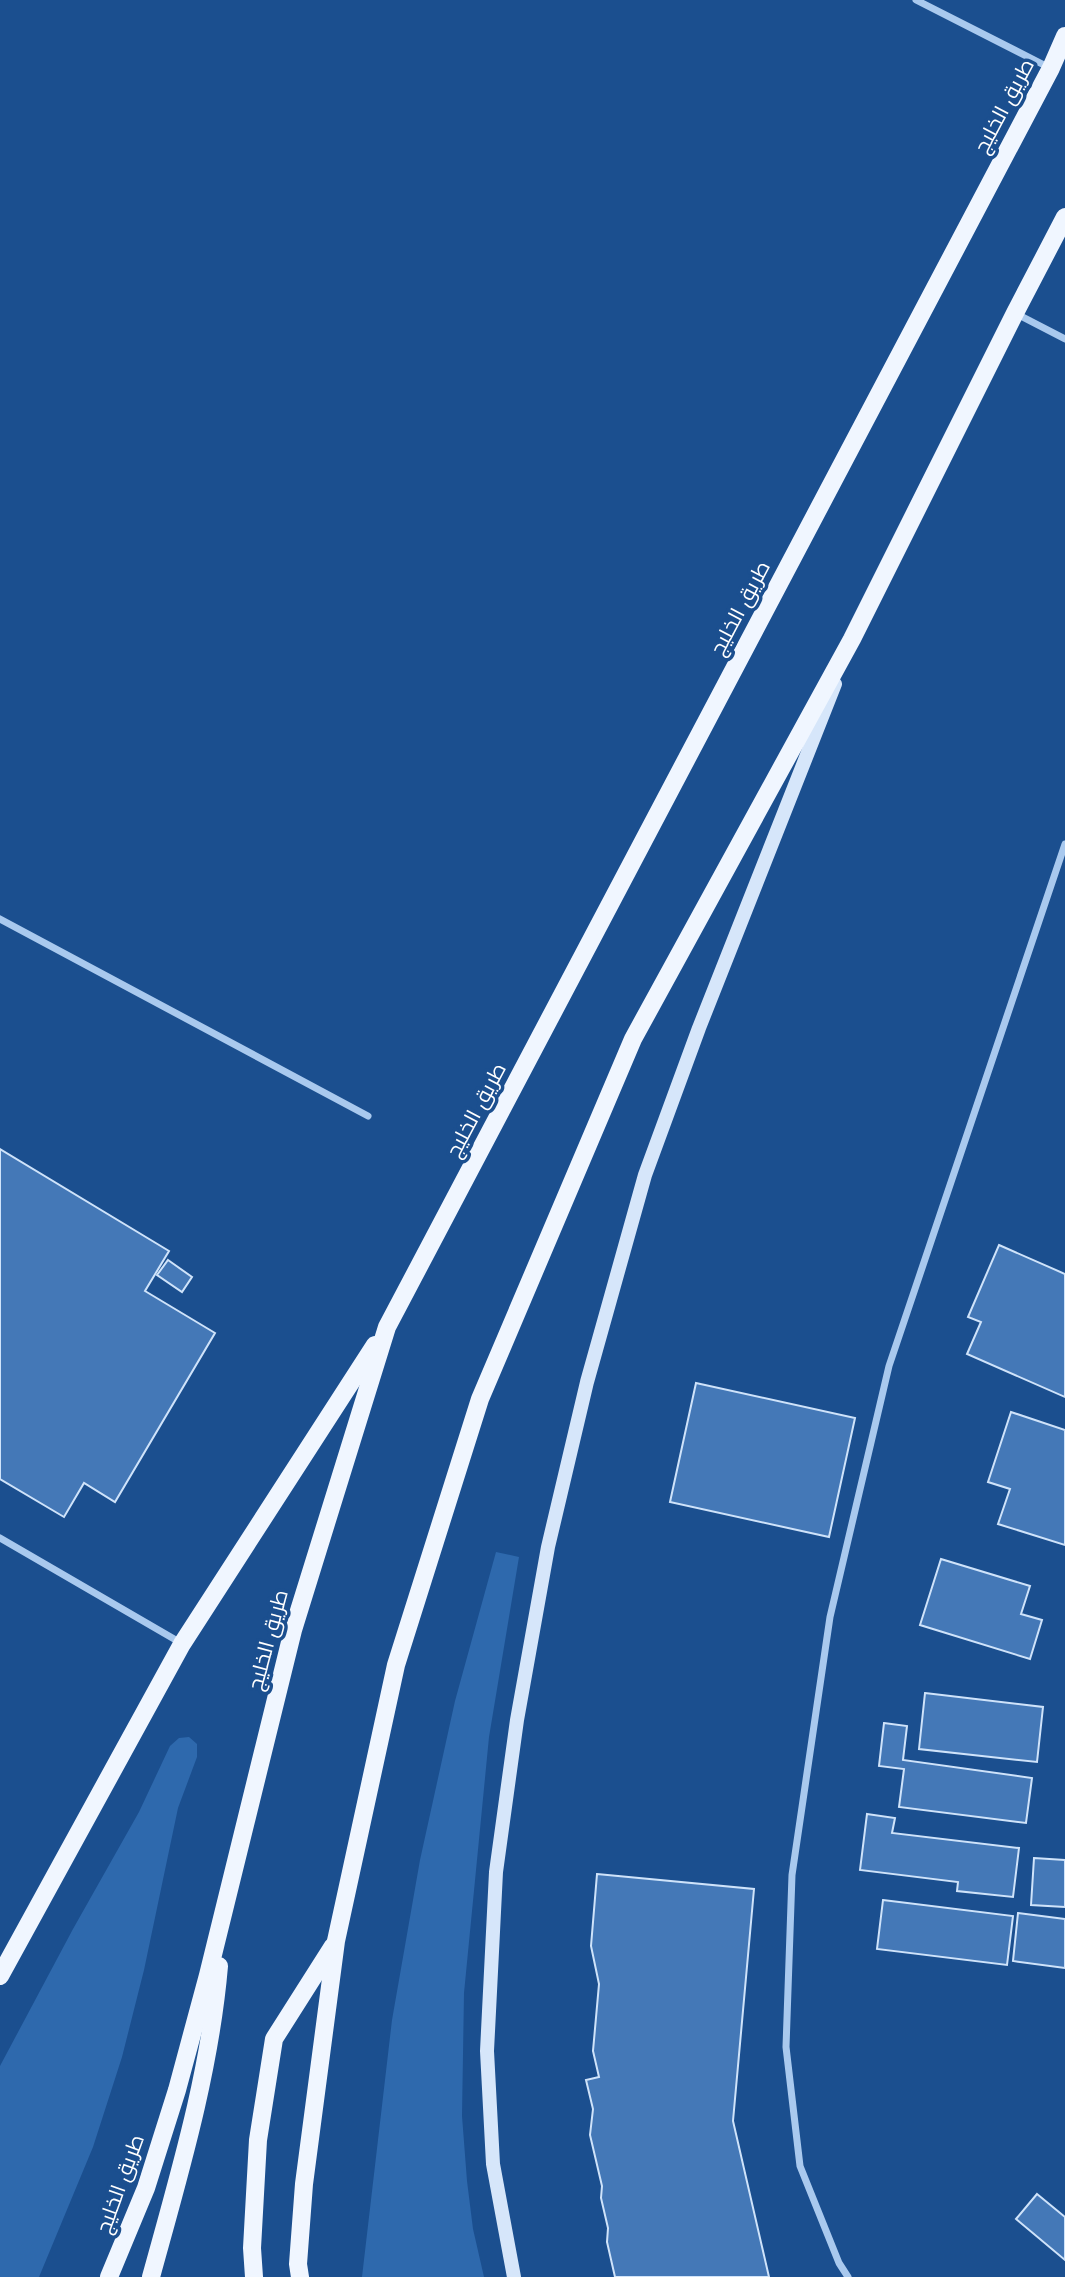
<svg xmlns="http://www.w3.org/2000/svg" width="1065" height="2277" viewBox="0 0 1065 2277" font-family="'PT Sans',Cairo,sans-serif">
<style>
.green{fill:#2e69ad}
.building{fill:#4478b7;stroke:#cfe3fa;stroke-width:2}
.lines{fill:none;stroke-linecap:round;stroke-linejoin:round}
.street{stroke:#a9c9ee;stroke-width:7}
.secondary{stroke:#d6e6fa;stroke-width:14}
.primary{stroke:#f0f6ff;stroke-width:18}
.labels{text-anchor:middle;stroke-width:7;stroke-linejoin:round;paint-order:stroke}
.street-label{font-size:21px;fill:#fff;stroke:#1b4f8f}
</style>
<rect width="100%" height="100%" fill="#1b4f8f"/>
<!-- green -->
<g class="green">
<path d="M496,1552L519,1557L489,1737L464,1993L462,2116L467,2181L473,2229L484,2277H362L392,2020L420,1860L455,1701Z"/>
<path d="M189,1737L197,1744V1757L178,1808L144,1970L122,2057L93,2147L39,2277H0V2066L73,1929L139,1812L170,1746L179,1738Z"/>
</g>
<!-- building -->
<g class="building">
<path d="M0,1149L169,1251L145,1291L215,1333L115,1502L84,1483L64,1517L0,1479Z"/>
<path d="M999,1245L1065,1274V1397L967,1354L981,1322L968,1317Z"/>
<path d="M168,1260L192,1277L182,1292L157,1275Z"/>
<path d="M696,1383L855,1418L829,1537L670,1502Z"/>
<path d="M1011,1412L1065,1430V1545L998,1524L1010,1489L988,1482Z"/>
<path d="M941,1559L1030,1586L1021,1614L1042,1620L1030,1659L920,1625Z"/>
<path d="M925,1693L1043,1707L1037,1762L919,1749Z"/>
<path d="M884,1723L907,1726L903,1760L1032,1778L1026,1823L899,1807L904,1769L879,1766Z"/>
<path d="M867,1814L895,1818L892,1833L1019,1848L1013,1897L957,1891L958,1882L860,1870Z"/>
<path d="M1034,1858L1065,1860V1907L1031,1905Z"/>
<path d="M597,1874L754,1889L733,2121L769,2277H615L607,2242L608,2228L601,2198L602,2186L590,2135L593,2109L586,2080L599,2077L593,2051L599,1984L591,1946Z"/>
<path d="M883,1900L1013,1916L1007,1965L877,1949Z"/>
<path d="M1018,1913L1065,1919V1968L1013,1961Z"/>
<path d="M1037,2194L1065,2217V2260L1016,2219Z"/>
</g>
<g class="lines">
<!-- street -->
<g class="street">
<path d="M916,0L1050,68"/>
<path d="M1015,313L1065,339"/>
<path d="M0,919L368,1116"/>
<path d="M0,1538L181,1643"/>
<path d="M848,2277L839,2263L800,2166L786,2047L792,1875L830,1617L889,1366L1065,844"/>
</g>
<!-- secondary -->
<path class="secondary" d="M514,2277L493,2164L487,2051L496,1872L517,1720L548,1547L587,1382L645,1175L699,1028L835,684"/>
<!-- primary -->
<g class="primary">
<path d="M0,1976L182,1644L375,1345"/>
<path d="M109,2277L146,2188L177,2090L208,1975L293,1630L387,1327L1051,68L1065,36"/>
<path d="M151,2277C179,2175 210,2072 219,1966"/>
<path d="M254,2277L252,2248L258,2140L274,2039L333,1946"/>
<path d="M300,2277L298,2264L304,2184L336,1941L396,1665L480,1399L633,1039L852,639L1015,313L1065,217"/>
</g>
</g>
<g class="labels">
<!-- street labels -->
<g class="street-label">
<text transform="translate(1004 106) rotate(-62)" y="7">طريق الخليج</text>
<text transform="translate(740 608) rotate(-62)" y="7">طريق الخليج</text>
<text transform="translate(476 1110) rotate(-62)" y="7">طريق الخليج</text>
<text transform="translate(268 1640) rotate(-75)" y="7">طريق الخليج</text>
<text transform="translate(120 2184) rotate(-70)" y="7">طريق الخليج</text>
</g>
</g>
</svg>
